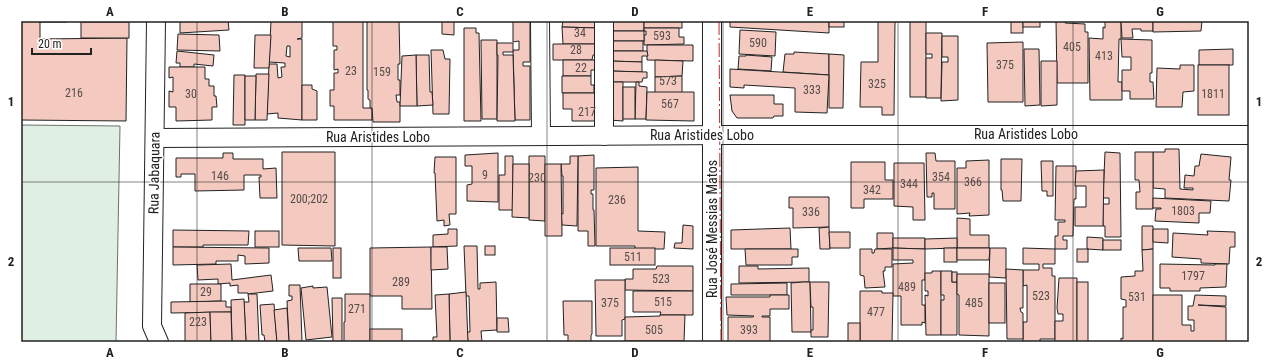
<svg xmlns="http://www.w3.org/2000/svg" width="1270" height="363" viewBox="0 0 1270 363" font-family="'Roboto Condensed',sans-serif">
<style>
.green{fill:#e0efe3;stroke:#6f6f6f}
.building{fill:#f3c9c0;stroke:#222;fill-rule:evenodd}
.lines{fill:none;stroke-linecap:round;stroke-linejoin:round}
.minor-casing{stroke:#222;stroke-width:20}
.minor{stroke:#fff;stroke-width:18}
.power{stroke:#c62828;stroke-width:1;stroke-dasharray:14 3 2 3;stroke-linecap:butt}
.grid{fill:none;stroke:#222;stroke-width:1;stroke-opacity:0.55}
.labels{text-anchor:middle;stroke-width:3;stroke-linejoin:round;paint-order:stroke}
.number-label{font-size:12px;fill:#564c4a}
.street-label{font-size:14px;fill:#222;stroke:#fff}
.neatline{fill:none;stroke:#222;stroke-width:1.5}
.grid-label{font-size:13px;text-anchor:middle;font-weight:bold;fill:#222}
</style>
<rect width="100%" height="100%" fill="#fff"/>
<!-- green -->
<path class="green" d="M21,125L120,126L116,342H21Z"/>
<!-- building -->
<g class="building">
<path d="M21,21H40V39L127,38L126,121L21,120Z"/>
<path d="M40,21H67V22H39Z"/>
<path d="M87,21H135L86,22Z"/>
<path d="M180,21H228L229,30L180,33Z"/>
<path d="M271,21H302V38L297,39H302V120L278,118V113L267,114L269,64H277L278,78L282,77L281,67H285V63L269,62ZM287,46H290V57L286,56Z"/>
<path d="M333,21H363V108H372V120H334V106H330V90H334V73H338V69L334,70V50H337V46H333Z"/>
<path d="M367,21H399L400,64H398V80H400V95H396L397,102H400V122H373L372,108H370V100L368,99V90H367Z"/>
<path d="M442,21H454V35L442,34Z"/>
<path d="M513,21H530V62H523V66H530V120H515L513,50H519V41L513,42Z"/>
<path d="M563,21H599L598,28L562,27Z"/>
<rect x="611" y="21" width="33" height="10"/>
<rect x="644" y="21" width="38" height="7"/>
<path d="M730,21H829V33L730,27Z"/>
<rect x="829" y="21" width="15" height="6"/>
<path d="M878,21H895L894,115H882V107H860L861,62H878Z"/>
<rect x="910" y="21" width="16" height="76"/>
<rect x="1011" y="21" width="12" height="12"/>
<rect x="1023" y="21" width="17" height="6"/>
<path d="M1056,21H1065V23L1085,24V32H1088V83H1057Z"/>
<path d="M1105,21H1121V39H1119L1118,82H1122V100H1090L1089,38L1103,39V27L1105,28Z"/>
<path d="M1121,21H1153V31H1141V29H1132L1133,38H1122Z"/>
<path d="M1153,21H1202L1201,31L1153,32Z"/>
<rect x="81" y="22" width="48" height="16"/>
<path d="M562,27L598,28V44H563Z"/>
<path d="M464,28H476V33H479L481,121H464Z"/>
<path d="M644,28H679V37H684V44L644,45V35H646V31H644Z"/>
<path d="M740,30L776,32L775,56L739,54Z"/>
<rect x="611" y="31" width="33" height="10"/>
<path d="M926,33H942L941,98H926V58H932V54H926Z"/>
<path d="M178,34L219,35L220,51L177,50Z"/>
<path d="M255,35H271L269,68H254Z"/>
<path d="M942,36H958V100L941,101L942,62H948V57H942Z"/>
<path d="M1121,39L1152,40V73H1150V82H1153L1154,99H1130V91H1122V70H1131V57H1122Z"/>
<path d="M481,40H497V119H482Z"/>
<rect x="611" y="41" width="32" height="10"/>
<path d="M1023,42V102H988L987,43Z"/>
<path d="M497,43H513V52H503V55H513L515,121H497L498,55H497Z"/>
<path d="M553,44H598V55H593L592,60H553Z"/>
<path d="M647,45H693V61L647,60Z"/>
<path d="M1024,49H1039L1040,105L1025,106Z"/>
<path d="M1233,49V65H1199V50Z"/>
<path d="M431,50H443L445,59H450L449,114H433Z"/>
<path d="M177,51L214,55L213,66L194,64V67H180V63H176Z"/>
<path d="M610,51H647L648,56H642V62L610,61Z"/>
<path d="M794,52L829,54V75L783,72L785,54H794Z"/>
<path d="M829,54L844,55L843,108H829Z"/>
<path d="M416,55H429L430,92H432L433,105L417,106Z"/>
<path d="M416,55L417,106H400L402,56Z"/>
<path d="M746,55L772,57L771,71L738,69L739,56H746Z"/>
<path d="M563,60H598V70H591V76H563Z"/>
<path d="M655,60L683,61L682,76L655,77Z"/>
<path d="M610,61L642,62V72L610,71Z"/>
<path d="M1041,61H1057V105L1041,106Z"/>
<path d="M1180,65H1194V91L1183,92L1182,107H1156L1157,68L1180,69Z"/>
<rect x="1198" y="65" width="31" height="50"/>
<path d="M169,67H205V79H209V86H214V96H216L217,107H212V120L176,121V107H169V91L173,92V77L169,78Z"/>
<path d="M730,69L829,75L827,113L795,112V88L744,85V88L730,87Z"/>
<path d="M610,71L647,72V78H643L642,82H610Z"/>
<path d="M256,74H269L267,120H255Z"/>
<path d="M234,75H245V125H233Z"/>
<path d="M245,76H256L255,120H245Z"/>
<path d="M562,76H591V85H594V93H562Z"/>
<path d="M682,76V93H655V77Z"/>
<path d="M610,82H623V121L609,120Z"/>
<path d="M636,82H639V86L647,87L646,119H635Z"/>
<path d="M302,85H312V89L317,91V120H302Z"/>
<rect x="623" y="87" width="12" height="32"/>
<path d="M647,92H694V121L646,120Z"/>
<path d="M563,93H598V121H572V109H563Z"/>
<path d="M730,95H774V104H783V116H774L773,118H737L732,111Z"/>
<path d="M1165,149H1179L1180,189L1193,190V188H1184L1185,175L1194,176L1195,166H1199L1201,154L1231,157L1229,180H1231L1229,201L1165,198V189L1153,188V152H1165Z"/>
<path d="M282,152H335V246L282,245Z"/>
<path d="M1105,152L1120,153L1121,237H1105V226H1103V204H1109V198H1103Z"/>
<path d="M1135,152H1153V209H1136V192H1140L1139,180H1135Z"/>
<path d="M223,153H233V159H263V169L276,168L277,198H260L259,177H261V175H244V190L195,191V174H181V177H176V158H223Z"/>
<path d="M498,153V202L467,201V185L472,184V166H465V155Z"/>
<path d="M926,153H935L936,161H955V209H934V193H932V197H927Z"/>
<path d="M594,155V190H591V194H593V210H594L595,246H588V231H578V156Z"/>
<path d="M505,156H513V210H499V175H505Z"/>
<path d="M529,156H545V221L529,220Z"/>
<path d="M570,156H578L577,226L562,225L561,213L563,214V176H562L561,164H570Z"/>
<path d="M435,157H456V214H449L450,225L444,226V220L437,221L435,173H434Z"/>
<path d="M1001,159H1022L1021,201H1003L1002,190H1001Z"/>
<path d="M989,160V215L969,216L970,213L957,214V168H966V161Z"/>
<path d="M1041,161H1053V196H1047V191H1042Z"/>
<path d="M851,162H885V180H893V199H864V208H851Z"/>
<path d="M894,163H924L925,220H913V207L894,206Z"/>
<path d="M513,164H529V218L512,217Z"/>
<path d="M545,164H561L562,236H545Z"/>
<path d="M1056,166H1076V199H1074L1073,236H1063V240H1067V249H1055V236H1058V222H1065V220H1055Z"/>
<path d="M638,167V231L665,232L664,249H635V246H596V168Z"/>
<path d="M1104,170L1103,226H1075V207H1086V186H1075L1076,171Z"/>
<path d="M789,197H829V227L793,228V208H789Z"/>
<path d="M1153,198L1211,201L1210,213H1199V223L1155,221L1156,209H1161V208H1153Z"/>
<path d="M957,218L970,219V235H989V248H957Z"/>
<path d="M683,225L693,226V249L674,248L675,243H682Z"/>
<path d="M1142,226H1153V249L1142,250Z"/>
<path d="M829,227L830,249H820L819,228Z"/>
<path d="M790,228L791,249H731V230Z"/>
<path d="M448,229H457V246L433,247V235L448,234Z"/>
<path d="M1153,229H1168V243L1153,242Z"/>
<path d="M173,230L249,231L248,245H203V247H173Z"/>
<rect x="255" y="231" width="24" height="16"/>
<path d="M1207,231L1235,232V247H1230L1229,264L1201,263V259L1172,257L1173,233L1208,235Z"/>
<path d="M829,232H850V248H830Z"/>
<path d="M877,233H893V248L877,249Z"/>
<path d="M1087,237L1103,238V250L1087,249Z"/>
<path d="M893,238H925V249L893,248Z"/>
<path d="M957,238V248L925,249V239Z"/>
<rect x="1103" y="240" width="18" height="10"/>
<path d="M464,246H477L478,289H480V283L496,282L497,330L481,331L482,342H468L467,332H470L469,296H466Z"/>
<rect x="485" y="246" width="10" height="9"/>
<path d="M173,247L269,248V263L245,264V256L238,255V261H216V264L173,265Z"/>
<path d="M431,247L432,309H402V296H370V248Z"/>
<path d="M431,247H447L448,269L431,270Z"/>
<path d="M298,248H331L332,261H299Z"/>
<rect x="333" y="248" width="8" height="30"/>
<rect x="610" y="248" width="45" height="17"/>
<path d="M893,248L925,249V280H922V305H925V323L922,322V325H901V296H893V264L913,263V260H893Z"/>
<rect x="944" y="248" width="13" height="14"/>
<path d="M957,248H990L989,260H957Z"/>
<path d="M990,248H1006V278L989,277Z"/>
<path d="M1023,248L1055,249V264H1043V268H1052V276H1055V339H1040V342H1023V322H1027V285L1023,286V270H1039V264H1023Z"/>
<path d="M745,249H798V257H792V265H746Z"/>
<path d="M860,249H872V253H874L875,249H892V267H885V271H883L885,287L865,288L864,276L860,275Z"/>
<rect x="1077" y="249" width="11" height="13"/>
<path d="M1153,249V342H1121V338L1123,339V307H1126V300L1121,299V277L1135,276V271H1143L1142,250Z"/>
<path d="M231,264L232,280L271,275L273,291L248,294V293H238V285L230,286V283L218,284V279L198,280L197,265Z"/>
<path d="M1160,264L1215,265V264H1227L1226,287L1200,288V291H1170V288H1160Z"/>
<path d="M657,266H693V291L625,290V279H633V269H656Z"/>
<path d="M739,266H758V269L809,268V282L739,283Z"/>
<path d="M1006,269L1023,270V308H1020L1021,312L1023,313V339H1007Z"/>
<path d="M932,271H941V335H926L925,295L928,296V291H925V273H932Z"/>
<path d="M941,271H952V282H957V335H941V300H944V295H941Z"/>
<rect x="952" y="272" width="5" height="10"/>
<path d="M957,274H989V336L959,335V295L957,294Z"/>
<path d="M1059,278H1077V342H1055V321H1063V314H1058L1057,308Z"/>
<path d="M595,280H625V319L622,320V336H596Z"/>
<path d="M803,282H810L811,332H792L791,283Z"/>
<path d="M810,282H829L828,337H811V330H813V307H811Z"/>
<rect x="1077" y="282" width="11" height="60"/>
<path d="M787,283V295H731V284Z"/>
<rect x="989" y="283" width="16" height="40"/>
<path d="M190,284H221V301L190,302Z"/>
<path d="M289,285H300L302,342H289L287,301L292,300V296H289Z"/>
<path d="M313,286V288L327,287L332,337L306,340L301,288Z"/>
<path d="M633,291H693V315H660L661,312H633Z"/>
<path d="M860,291H882V293H893L892,342H860Z"/>
<path d="M466,292L468,342H450L449,294Z"/>
<path d="M248,294H257L259,342H246L244,302H249Z"/>
<path d="M345,294H370V342H344V322H345Z"/>
<path d="M449,294L450,342H433V337H437L435,295Z"/>
<path d="M770,295H789V309H770V316H762V317H770V342H728V317H753L754,316L727,315L726,297H770Z"/>
<path d="M1153,295H1182V325H1191V331H1194V320H1188V306H1193L1195,295L1226,296V306L1198,305L1226,307V342H1153Z"/>
<path d="M332,298H342V342H333Z"/>
<path d="M244,299L246,342H232L231,300Z"/>
<path d="M226,301V307H231V312L171,313V302Z"/>
<path d="M563,301H592V334L591,335V342H568V335H564Z"/>
<path d="M274,304L277,342H265L264,335H262L260,305Z"/>
<path d="M287,308L289,342H277L274,310Z"/>
<path d="M210,312L211,342H185V313Z"/>
<path d="M210,312H231L232,342H211Z"/>
<path d="M660,315H685L684,341H625V317L660,316Z"/>
<path d="M497,318H508L509,332H497Z"/>
<rect x="848" y="323" width="12" height="19"/>
<rect x="370" y="329" width="32" height="13"/>
</g>
<g class="lines">
<!-- minor casing -->
<g class="minor-casing">
<g id="minor">
<path d="M156,21L152,326L159,342"/>
<path d="M540,21L541,136"/>
<path d="M604,136V21"/>
<path d="M155,138L733,135H1249"/>
<path d="M712,342V21"/>
</g>
</g>
<!-- minor -->
<use href="#minor" class="minor"/>
<!-- power -->
<path class="power" d="M719,21L721,342"/>
</g>
<!-- grid -->
<path class="grid" d="M197,21V342M372,21V342M547,21V342M723,21V342M898,21V342M1073,21V342M21,182H1249"/>
<g class="labels">
<!-- number labels -->
<g class="number-label">
<text x="580" y="37">34</text>
<text x="662" y="40">593</text>
<text x="758" y="47">590</text>
<text x="1072" y="51">405</text>
<text x="576" y="54">28</text>
<text x="1104" y="60">413</text>
<text x="1005" y="69">375</text>
<text x="581" y="72">22</text>
<text x="351" y="75">23</text>
<text x="382" y="76">159</text>
<text x="668" y="85">573</text>
<text x="877" y="88">325</text>
<text x="812" y="94">333</text>
<text x="74" y="97">216</text>
<text x="191" y="98">30</text>
<text x="1213" y="98">1811</text>
<text x="670" y="108">567</text>
<text x="587" y="116">217</text>
<text x="485" y="179">9</text>
<text x="220" y="180">146</text>
<text x="941" y="181">354</text>
<text x="537" y="182">230</text>
<text x="973" y="186">366</text>
<text x="909" y="188">344</text>
<text x="872" y="194">342</text>
<text x="309" y="203">200;202</text>
<text x="617" y="204">236</text>
<text x="1183" y="215">1803</text>
<text x="811" y="216">336</text>
<text x="633" y="261">511</text>
<text x="1193" y="280">1797</text>
<text x="661" y="283">523</text>
<text x="401" y="286">289</text>
<text x="907" y="291">489</text>
<text x="206" y="296">29</text>
<text x="1041" y="300">523</text>
<text x="1137" y="301">531</text>
<text x="663" y="306">515</text>
<text x="610" y="307">375</text>
<text x="974" y="307">485</text>
<text x="357" y="313">271</text>
<text x="876" y="316">477</text>
<text x="198" y="326">223</text>
<text x="654" y="334">505</text>
<text x="749" y="334">393</text>
</g>
<!-- street labels -->
<g class="street-label">
<text x="1026" y="139">Rua Aristides Lobo</text>
<text x="702" y="140">Rua Aristides Lobo</text>
<text x="378" y="142">Rua Aristides Lobo</text>
<text transform="translate(154 173) rotate(-89)" y="5">Rua Jabaquara</text>
<text transform="translate(712 229) rotate(-90)" y="5">Rua José Messias Matos</text>
</g>
</g>
<!-- border -->
<rect width="1270" height="363" fill="none" stroke="#ffffff" stroke-width="44"/>
<!-- scale -->
<path d="M32 48v6h59v-6" fill="none" stroke="#222222" stroke-width="2"/>
<text x="38" y="48" font-size="12" fill="#222222" stroke="#ffffff" stroke-width="3" paint-order="stroke">20 m</text>
<rect x="22" y="22" width="1226" height="319" class="neatline"/>
<g class="grid-label">
<text x="110" y="16">A</text>
<text x="285" y="16">B</text>
<text x="460" y="16">C</text>
<text x="635" y="16">D</text>
<text x="810" y="16">E</text>
<text x="985" y="16">F</text>
<text x="1160" y="16">G</text>
<text x="11" y="106">1</text>
<text x="1259" y="106">1</text>
<text x="11" y="266">2</text>
<text x="1259" y="266">2</text>
<text x="110" y="357">A</text>
<text x="285" y="357">B</text>
<text x="460" y="357">C</text>
<text x="635" y="357">D</text>
<text x="810" y="357">E</text>
<text x="985" y="357">F</text>
<text x="1160" y="357">G</text>
</g>
</svg>
